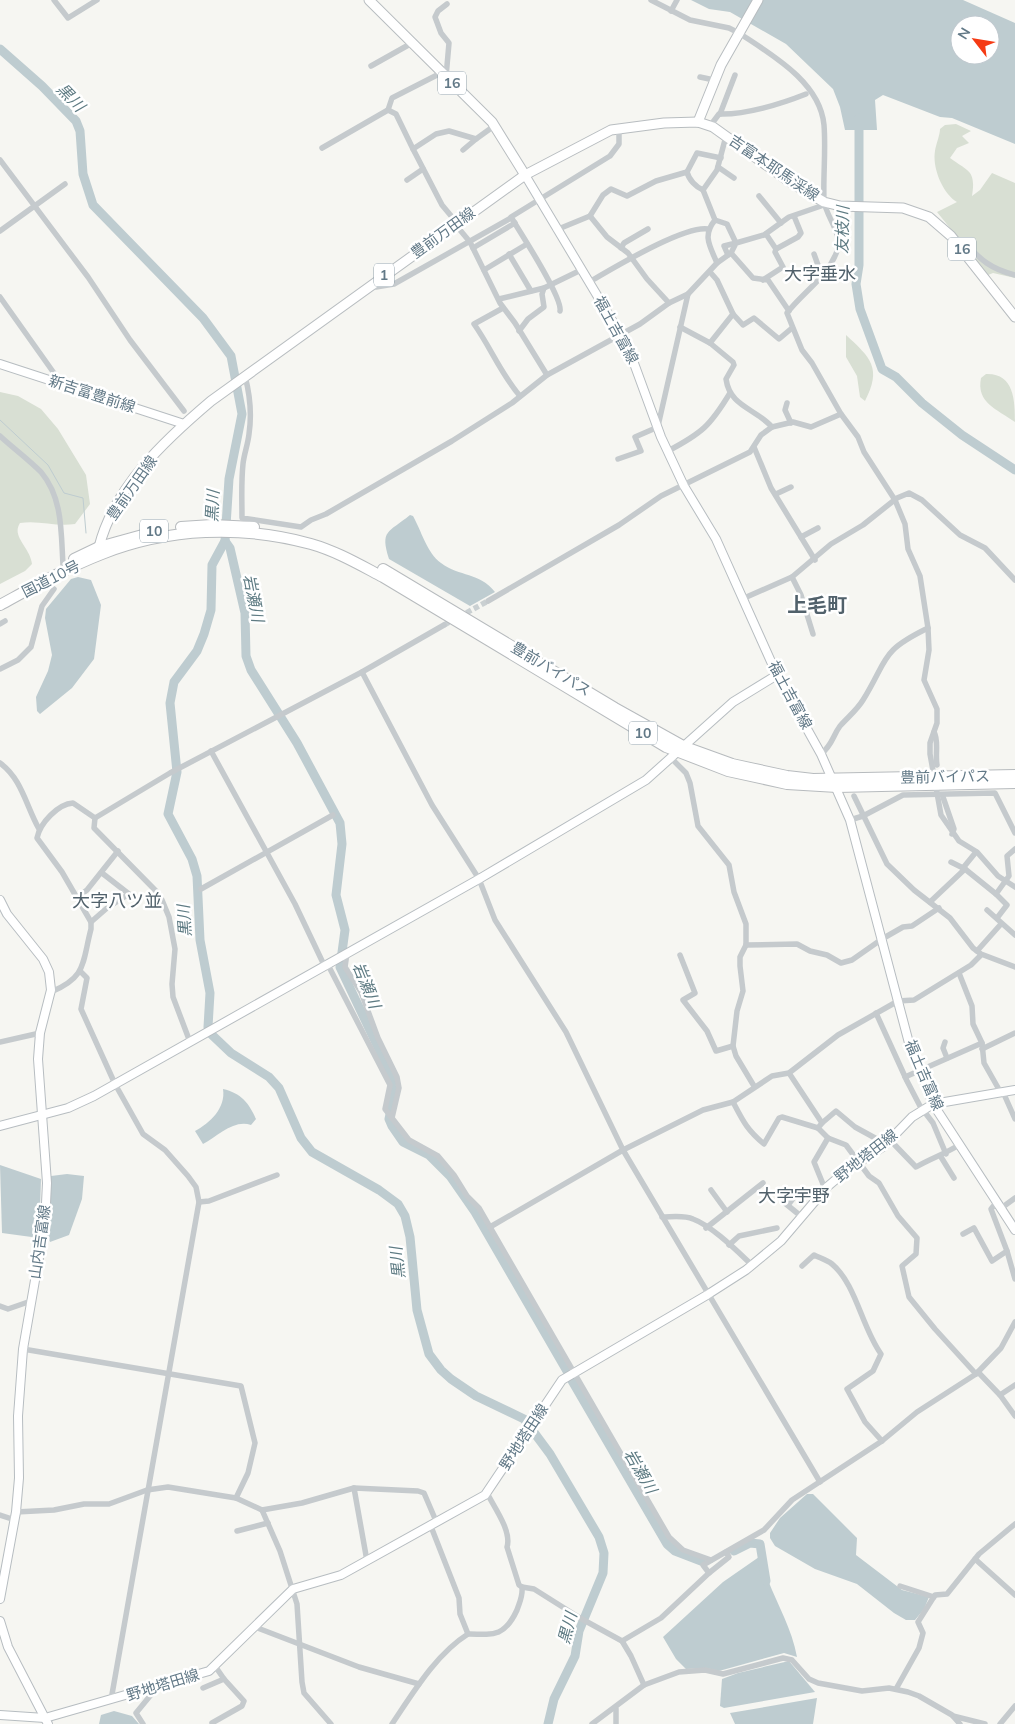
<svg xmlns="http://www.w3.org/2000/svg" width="1015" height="1724" viewBox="0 0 1015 1724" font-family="Mulish,'Noto Sans JP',sans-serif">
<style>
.green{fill:#d8dfd3}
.water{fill:#beccd0;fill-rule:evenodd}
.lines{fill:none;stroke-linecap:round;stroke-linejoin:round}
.stream{stroke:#beccd0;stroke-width:1}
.river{stroke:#beccd0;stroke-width:9}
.street-tunnel{stroke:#cad0d2;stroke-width:5.5;stroke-dasharray:5.5 3;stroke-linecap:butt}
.secondary-casing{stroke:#b7bdc1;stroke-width:10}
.primary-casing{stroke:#b8bdc0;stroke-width:11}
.highway-casing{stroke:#b7bbbe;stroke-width:12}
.street{stroke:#c5cacd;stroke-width:5.5}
.secondary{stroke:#fff;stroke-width:8}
.primary{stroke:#fff;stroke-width:9}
.highway{stroke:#fff;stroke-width:10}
.labels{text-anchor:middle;stroke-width:5;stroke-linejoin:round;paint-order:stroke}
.shield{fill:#fff;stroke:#91a1ab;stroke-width:1}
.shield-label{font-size:14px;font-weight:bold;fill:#627987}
.street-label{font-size:15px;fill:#627987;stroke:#fff}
.water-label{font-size:16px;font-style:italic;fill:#5e7b83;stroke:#fff}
.quarter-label{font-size:18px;fill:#51616b;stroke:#fff}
.district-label{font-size:20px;font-weight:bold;fill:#51616b;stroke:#fff}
</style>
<rect width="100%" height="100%" fill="#f6f6f2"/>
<!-- green -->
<g class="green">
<path d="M956,124L971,131L962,136L969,143L957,148L950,158C969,172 976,170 972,196L980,190L992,173L1015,183V278L993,273L988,275L937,212L957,202C943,194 932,168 935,151C936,144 940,135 940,129L945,125Z"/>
<path d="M846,335C871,358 882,368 865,401L860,397L857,376L846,357Z"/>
<path d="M986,374C1014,373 1015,400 1015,422C997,409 976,403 981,378Z"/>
<path d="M0,392L18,396L41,409L58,429L86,475L90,504L75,524C56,527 39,520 20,523C11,537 30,547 32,564L25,571L0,584Z"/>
</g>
<!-- water -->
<g class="water">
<path d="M691,0H963L1015,23V144L952,118L940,117L883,95L875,100L877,130H845L840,107L833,89L786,44L730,12L709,9ZM960,25H990V55H960Z"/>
<path d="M410,515L413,516C421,530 427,553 441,563C460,577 479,572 495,592L470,606L389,559C380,530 388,533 410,515Z"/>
<path d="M78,577L91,580L101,605L94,659L72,688L40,714L37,711L36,697L48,671L52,655L45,618L46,609L71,579Z"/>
<path d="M223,1089C241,1093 249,1103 256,1119L251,1125C234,1119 218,1136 203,1144L195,1131C210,1123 226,1108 223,1089Z"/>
<path d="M0,1165L41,1179L39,1238L2,1233Z"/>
<path d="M67,1174L84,1176L82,1199L69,1235L50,1242L48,1236L51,1176Z"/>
<path d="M807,1494H813L857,1538L856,1555L902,1590L929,1597L924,1609L915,1620H906L894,1613L857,1584L815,1569L775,1546L770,1538V1533L780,1518Z"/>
<path d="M759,1557L763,1580H768C778,1606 792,1629 797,1657L784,1653L719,1671L706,1668L686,1669L676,1659L663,1637L723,1582Z"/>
<path d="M789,1661L815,1692L724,1708L720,1706L722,1679L738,1673Z"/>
<path d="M817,1698L813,1724H735L730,1713Z"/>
<path d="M114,1711L132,1716L139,1724H99L101,1715Z"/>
</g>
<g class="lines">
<!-- stream -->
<path class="stream" d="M0,420L48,465L64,493L83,498L86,533"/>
<!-- river -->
<g class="river">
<path d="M0,49L42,86L76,121L80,131L83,174L93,205L203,318L231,356L242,414L229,479L225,541L212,565L211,610L204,634L197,651L174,682L170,703L177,772L168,814L192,859L197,876L200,940L210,993L208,1027L211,1034L231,1053L269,1077L279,1088L301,1138L312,1152L379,1190L398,1204L405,1216L410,1237L417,1310L429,1354L441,1370L451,1379L476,1396L524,1419L550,1454L599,1537L604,1553L603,1573L579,1631L575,1656L554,1699L548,1724"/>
<path d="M859,118V265L856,284L860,309L882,369L896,377L922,403L962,435L1015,470"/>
<path d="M225,541L230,548L245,613L246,656L251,670L297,743L340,823L342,844L336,895L345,930L340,967L394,1081L392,1105L389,1119L392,1126L403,1142L429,1155L450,1176L475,1212L567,1371"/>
<path d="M571,1379L667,1544L675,1551L701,1561"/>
<path d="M734,1551L750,1543L760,1544L766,1581"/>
</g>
<!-- street-tunnel -->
<path class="street-tunnel" d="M444,625L488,601"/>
<!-- secondary casing -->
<g class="secondary-casing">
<g id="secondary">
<path d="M525,175L628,347L661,437L684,486L716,539L777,675L821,754L850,820L909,1043L933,1104L1015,1230"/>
<path d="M0,364L184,424"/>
<path d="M0,900L7,914L43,959L49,972L51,990L40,1033L38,1059L47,1183L45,1223L23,1349L18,1416L19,1478L16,1512L0,1599"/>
<path d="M0,1126L68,1108L94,1096L479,879L646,780L733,702L777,675"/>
<path d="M0,1621L8,1647L48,1724"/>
<path d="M0,1715L45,1718L209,1671L293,1589L341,1575L485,1495L562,1380L707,1295L746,1270L781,1241L827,1187L847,1170L884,1146L912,1117L933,1104L1015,1090"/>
</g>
</g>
<!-- primary casing -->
<g class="primary-casing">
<g id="primary">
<path d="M369,0L492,122L525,175"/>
<path d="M698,122L721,65L758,0"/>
<path d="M101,551L99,547C114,487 165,440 211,401L525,175L611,130L664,123L698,122L713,127L790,182L824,202L840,206L903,208L929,217L951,236L1015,317"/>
</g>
</g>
<!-- highway casing -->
<g class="highway-casing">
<g id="highway">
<path d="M181,527L212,525L254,527"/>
<path d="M74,559L99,547L157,531"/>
<path d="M383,569L615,708L685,747L732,764L787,776L813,779L1015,775"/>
<path d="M0,605C33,587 66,568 102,554C168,528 242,525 311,544C336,551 360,565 383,577L666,747L728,771L787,784L837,787L1015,783"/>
</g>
</g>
<!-- street -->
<g class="street">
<path d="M54,0L68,18L97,0"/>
<path d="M651,0L690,20L729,28L739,33C772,55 820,82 824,125C826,150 823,176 824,201C826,217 843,233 837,251C828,277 803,292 787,313L802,350L812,363L841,414L858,437L864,452L895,500L905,524L908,549L920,576L928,628L929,650L924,680L937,709V723L930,743V754L941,815L959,841L977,852L998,876L1015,887"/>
<path d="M671,11L677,0"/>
<path d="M371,66L412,43"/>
<path d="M446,77L449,43L441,33L435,17L438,11L447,4"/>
<path d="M700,77L714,80"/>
<path d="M388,110L392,98L441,73"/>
<path d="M720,114L735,75"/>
<path d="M710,126L719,114C745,115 781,104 806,94"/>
<path d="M322,148L388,110L396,114L413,149"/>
<path d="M463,150L476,139"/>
<path d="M0,160L88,277L130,340L184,411"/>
<path d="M718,167L734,178"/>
<path d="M687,172C689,180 696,187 703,190"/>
<path d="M407,180L423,169"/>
<path d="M759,196L781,223"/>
<path d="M590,216L607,237L628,253L647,279L669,303"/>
<path d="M715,220L727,224L736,243L724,246L728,255"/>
<path d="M457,223L442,205L413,149L436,134L449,131L476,139L494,126"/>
<path d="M455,224L470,242L500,303L515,323L547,375"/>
<path d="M556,230L590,216L603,195L611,189L627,196L656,181L687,172L697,153L721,158"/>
<path d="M0,231L65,184"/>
<path d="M956,243L964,241C980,260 991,269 1015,275"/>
<path d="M473,248L515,223"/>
<path d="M621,248L624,243L648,229"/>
<path d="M776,249L798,237L801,233L794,216"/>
<path d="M731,253L753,278L768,280L789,311"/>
<path d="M509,254L531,291"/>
<path d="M814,254L822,276"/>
<path d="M717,263C710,246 702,236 715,220L703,190L717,170L726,136"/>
<path d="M484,270L527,244"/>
<path d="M763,280L783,267L775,252L776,249L766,234"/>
<path d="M589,282C612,269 684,225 708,229"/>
<path d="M373,284L376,287L394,284L511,218"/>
<path d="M0,297L61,383"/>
<path d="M499,299L544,288L581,270"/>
<path d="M503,308L474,324C491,348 501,374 520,396"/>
<path d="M560,311C563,298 520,232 511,217L610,156L619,144V128"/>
<path d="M733,314L743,325L754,318L779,339L792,328"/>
<path d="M680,327L710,343L733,362L734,365L726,379C730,407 755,408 772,427"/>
<path d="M519,331L528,319L544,307L542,294L544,288"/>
<path d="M710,343L733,314L717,280L710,272"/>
<path d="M245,376C250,395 252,414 249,434C248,444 244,454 243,464C241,483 242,500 242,518L301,527L311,520L326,514L452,441L512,403L547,375L640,324L669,303L688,294L717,263L731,253L736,243L764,235L789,217L821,206L824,202"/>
<path d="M787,403L785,410L791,423"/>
<path d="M658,426L688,294"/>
<path d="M0,436C13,448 28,459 41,472C63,498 61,533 63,565"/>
<path d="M754,447L771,488L815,560"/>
<path d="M668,451C702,433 710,426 730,393"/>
<path d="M618,459L641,451L635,437L658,427"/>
<path d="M776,494L791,487"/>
<path d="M801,537L818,528"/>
<path d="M792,577L801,595L813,634"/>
<path d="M742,599L792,577L831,544L863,525L897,498L909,493L922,500L960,535L985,548L1015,580"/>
<path d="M488,601L619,525L661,496L750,452L761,435L772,427L793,422L811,427L841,414"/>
<path d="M0,624L5,621"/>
<path d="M0,669L18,660L31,647L42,606L54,589"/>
<path d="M362,672L432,805L479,879L495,920L566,1032L623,1150L820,1482"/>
<path d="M934,732C939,740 935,754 937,765"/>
<path d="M211,751L295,904L324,965"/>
<path d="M821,754C833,744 832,737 840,726C848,717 857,710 863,700C889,658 879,652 928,628"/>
<path d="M672,759L686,773L690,783L698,826L729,865L734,892L746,924V945L740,957V966L743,991L737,1011L733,1046L736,1056L754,1086"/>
<path d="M0,763C22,779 26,806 39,829"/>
<path d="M854,796L887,864L914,890L950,918L973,948L981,954L1015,967"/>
<path d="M943,797L954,829L952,834"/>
<path d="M95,818L94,828L156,891L162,900L169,917L175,949L172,984L173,997L190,1042"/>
<path d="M850,820L863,816L903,795L995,793L1015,833"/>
<path d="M951,862L963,868"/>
<path d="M965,869L963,868L976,852"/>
<path d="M201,889L333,815"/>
<path d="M76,898L87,890L118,851"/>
<path d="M930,902L965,869L996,894"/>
<path d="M987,910L1015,935"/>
<path d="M997,918L1007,905L996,894L1009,876L1007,856L1015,849"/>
<path d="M91,922L107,908L129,894L102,873"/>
<path d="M746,945L797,944L810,951L827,955L841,963L852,960L882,939L903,927L912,926L939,908"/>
<path d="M977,951L1001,924"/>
<path d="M347,953L345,967L361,992L378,1038L397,1077L399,1088L392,1118"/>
<path d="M680,955L695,993L683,1000L707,1031L716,1051L733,1046"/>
<path d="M327,963L390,1085L385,1109L409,1140L438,1156L454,1175L467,1196L479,1208L669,1537L683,1550L711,1560"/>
<path d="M81,972L87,978L81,1009L115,1084L143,1134L165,1150L188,1176L196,1187L199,1202L111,1700"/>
<path d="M959,973L972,1006L973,1024L982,1043L984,1063L1001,1093"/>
<path d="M51,992C87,977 82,963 91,929V922L62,872L37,838C40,823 58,804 73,803L95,818L170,773L362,672L444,625"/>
<path d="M876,1013L907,1081L920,1106L933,1123L946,1154"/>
<path d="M0,1042L40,1033"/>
<path d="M945,1042L943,1048L947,1058"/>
<path d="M982,1049L1015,1033"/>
<path d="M789,1073L822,1123L818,1128L828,1138L846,1145L869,1176L879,1183L898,1216L917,1238L916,1254L902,1266L909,1297L935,1329L976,1374"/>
<path d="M905,1077L982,1043"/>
<path d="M1003,1092L1015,1119"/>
<path d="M733,1102C743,1121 747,1130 764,1144L779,1118L782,1117L818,1128"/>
<path d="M822,1123L836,1111L855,1127L886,1144"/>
<path d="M890,1140L916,1167C931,1158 943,1155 959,1145"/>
<path d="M941,1157L954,1178"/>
<path d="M825,1189L814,1162L828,1138"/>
<path d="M711,1190L727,1212"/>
<path d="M199,1202L209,1201L277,1175"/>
<path d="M786,1204L802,1217"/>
<path d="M788,1205L795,1196"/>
<path d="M1000,1209L1015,1198"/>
<path d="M662,1217C672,1217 684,1215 693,1219C712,1226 737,1251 752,1265"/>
<path d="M490,1227L623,1150L703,1110L733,1102L772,1076L789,1073L838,1035L898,1001L914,1000L971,965L980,956"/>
<path d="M706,1228L763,1183"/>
<path d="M963,1234L974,1228L992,1261L1007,1251L991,1209L996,1203"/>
<path d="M729,1245L739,1236L777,1228"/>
<path d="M1007,1251L1015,1279"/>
<path d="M802,1266L814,1255C820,1258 827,1260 832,1264C856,1284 862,1328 881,1354L873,1371L847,1389L865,1422L882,1441"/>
<path d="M0,1306L8,1309L31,1301"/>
<path d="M23,1349L241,1386L255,1443L248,1473L236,1498"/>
<path d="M978,1372L1000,1395L1015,1416"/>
<path d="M1000,1395L1015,1385"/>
<path d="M354,1488L367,1561"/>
<path d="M262,1510L280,1551L297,1604L302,1682L304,1693L331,1724"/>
<path d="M16,1512L54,1510L84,1504H109L147,1490L168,1487L236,1498L262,1510L302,1503L354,1488L418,1491L424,1493L436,1521"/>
<path d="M0,1515L15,1520"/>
<path d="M430,1524L459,1598L460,1614L468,1634"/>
<path d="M237,1531L268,1523"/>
<path d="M975,1559L1015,1595"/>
<path d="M709,1573L703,1565L764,1530L792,1500L882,1441L917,1412L976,1374L1001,1348L1015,1322"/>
<path d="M900,1586L934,1597"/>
<path d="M522,1587L534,1589L580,1618L622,1641L631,1656L644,1685"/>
<path d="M255,1627L359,1667L419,1684"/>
<path d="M622,1641L661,1618L709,1573L729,1557L726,1552"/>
<path d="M203,1688L224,1679L215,1666"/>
<path d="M896,1689L919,1648L923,1633L918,1622L935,1595L947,1594L979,1554L1015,1524"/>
<path d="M953,1716L985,1724"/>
<path d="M212,1723L242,1706L244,1701L224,1679"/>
<path d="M143,1724L136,1713L159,1685"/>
<path d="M392,1724C413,1693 436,1654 468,1634C495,1635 505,1636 517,1610C520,1601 523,1596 522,1587L519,1585L507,1547C512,1531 494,1507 487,1493"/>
<path d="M592,1724L644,1685L679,1672L705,1670L723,1674L783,1658L792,1660L809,1679L818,1683L862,1691L889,1688L908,1692L919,1696L952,1715L960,1724"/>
<path d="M616,1724V1709"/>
<path d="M1000,1724L1015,1706"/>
</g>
<!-- secondary -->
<use href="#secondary" class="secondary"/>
<!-- primary -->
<use href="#primary" class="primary"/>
<!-- highway -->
<use href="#highway" class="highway"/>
</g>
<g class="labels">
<!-- shield labels -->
<g class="shield">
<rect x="438" y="71.5" width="28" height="23" rx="4"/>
<rect x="948" y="237.5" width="28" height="23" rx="4"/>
<rect x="374" y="263.5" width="20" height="23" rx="4"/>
<rect x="140" y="519.5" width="28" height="23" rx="4"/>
<rect x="629" y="721.5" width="28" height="23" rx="4"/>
</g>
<g class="shield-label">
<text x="452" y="88">16</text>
<text x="962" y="254">16</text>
<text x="384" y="280">1</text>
<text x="154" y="536">10</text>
<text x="643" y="738">10</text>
</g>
<!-- street labels -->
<g class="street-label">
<text transform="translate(774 168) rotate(34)" y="5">吉富本耶馬渓線</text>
<text transform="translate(443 233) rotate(-36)" y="5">豊前万田線</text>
<text transform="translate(616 330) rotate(61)" y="5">福土吉富線</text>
<text transform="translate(92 394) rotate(18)" y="5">新吉富豊前線</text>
<text transform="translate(132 488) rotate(-55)" y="5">豊前万田線</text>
<text transform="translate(51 579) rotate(-27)" y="5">国道10号</text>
<text transform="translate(551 669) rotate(31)" y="5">豊前バイパス</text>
<text transform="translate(790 695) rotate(62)" y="5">福土吉富線</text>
<text transform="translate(945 777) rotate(-1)" y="5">豊前バイパス</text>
<text transform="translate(924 1075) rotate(67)" y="5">福土吉富線</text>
<text transform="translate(866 1156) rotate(-38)" y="5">野地塔田線</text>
<text transform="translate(40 1242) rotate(-82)" y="5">山内吉富線</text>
<text transform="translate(524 1437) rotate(-57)" y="5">野地塔田線</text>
<text transform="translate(163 1685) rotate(-17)" y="5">野地塔田線</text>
</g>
<!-- water labels -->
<g class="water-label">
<text transform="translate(71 97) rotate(46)" y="6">黒川</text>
<text transform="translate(842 230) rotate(-89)" y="6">友枝川</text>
<text transform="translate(212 506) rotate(-87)" y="6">黒川</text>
<text transform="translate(254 598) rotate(79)" y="6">岩瀬川</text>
<text transform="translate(184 921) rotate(-94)" y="6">黒川</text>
<text transform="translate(367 985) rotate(68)" y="6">岩瀬川</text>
<text transform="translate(397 1263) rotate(-96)" y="6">黒川</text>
<text transform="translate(641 1471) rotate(60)" y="6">岩瀬川</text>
<text transform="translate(567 1628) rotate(-75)" y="6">黒川</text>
</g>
<!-- quarter labels -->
<g class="quarter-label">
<text x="820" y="280">大字垂水</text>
<text x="117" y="907">大字八ツ並</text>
<text x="794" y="1202">大字宇野</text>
</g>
<!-- district labels -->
<g class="district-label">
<text x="817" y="612">上毛町</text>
</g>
</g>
<!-- north arrow -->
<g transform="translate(975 40) rotate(301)"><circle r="24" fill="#ffffff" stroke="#c0c9cf"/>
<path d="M0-4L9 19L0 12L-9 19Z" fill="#f53a14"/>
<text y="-8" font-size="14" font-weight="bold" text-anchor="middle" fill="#627987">N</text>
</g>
</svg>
